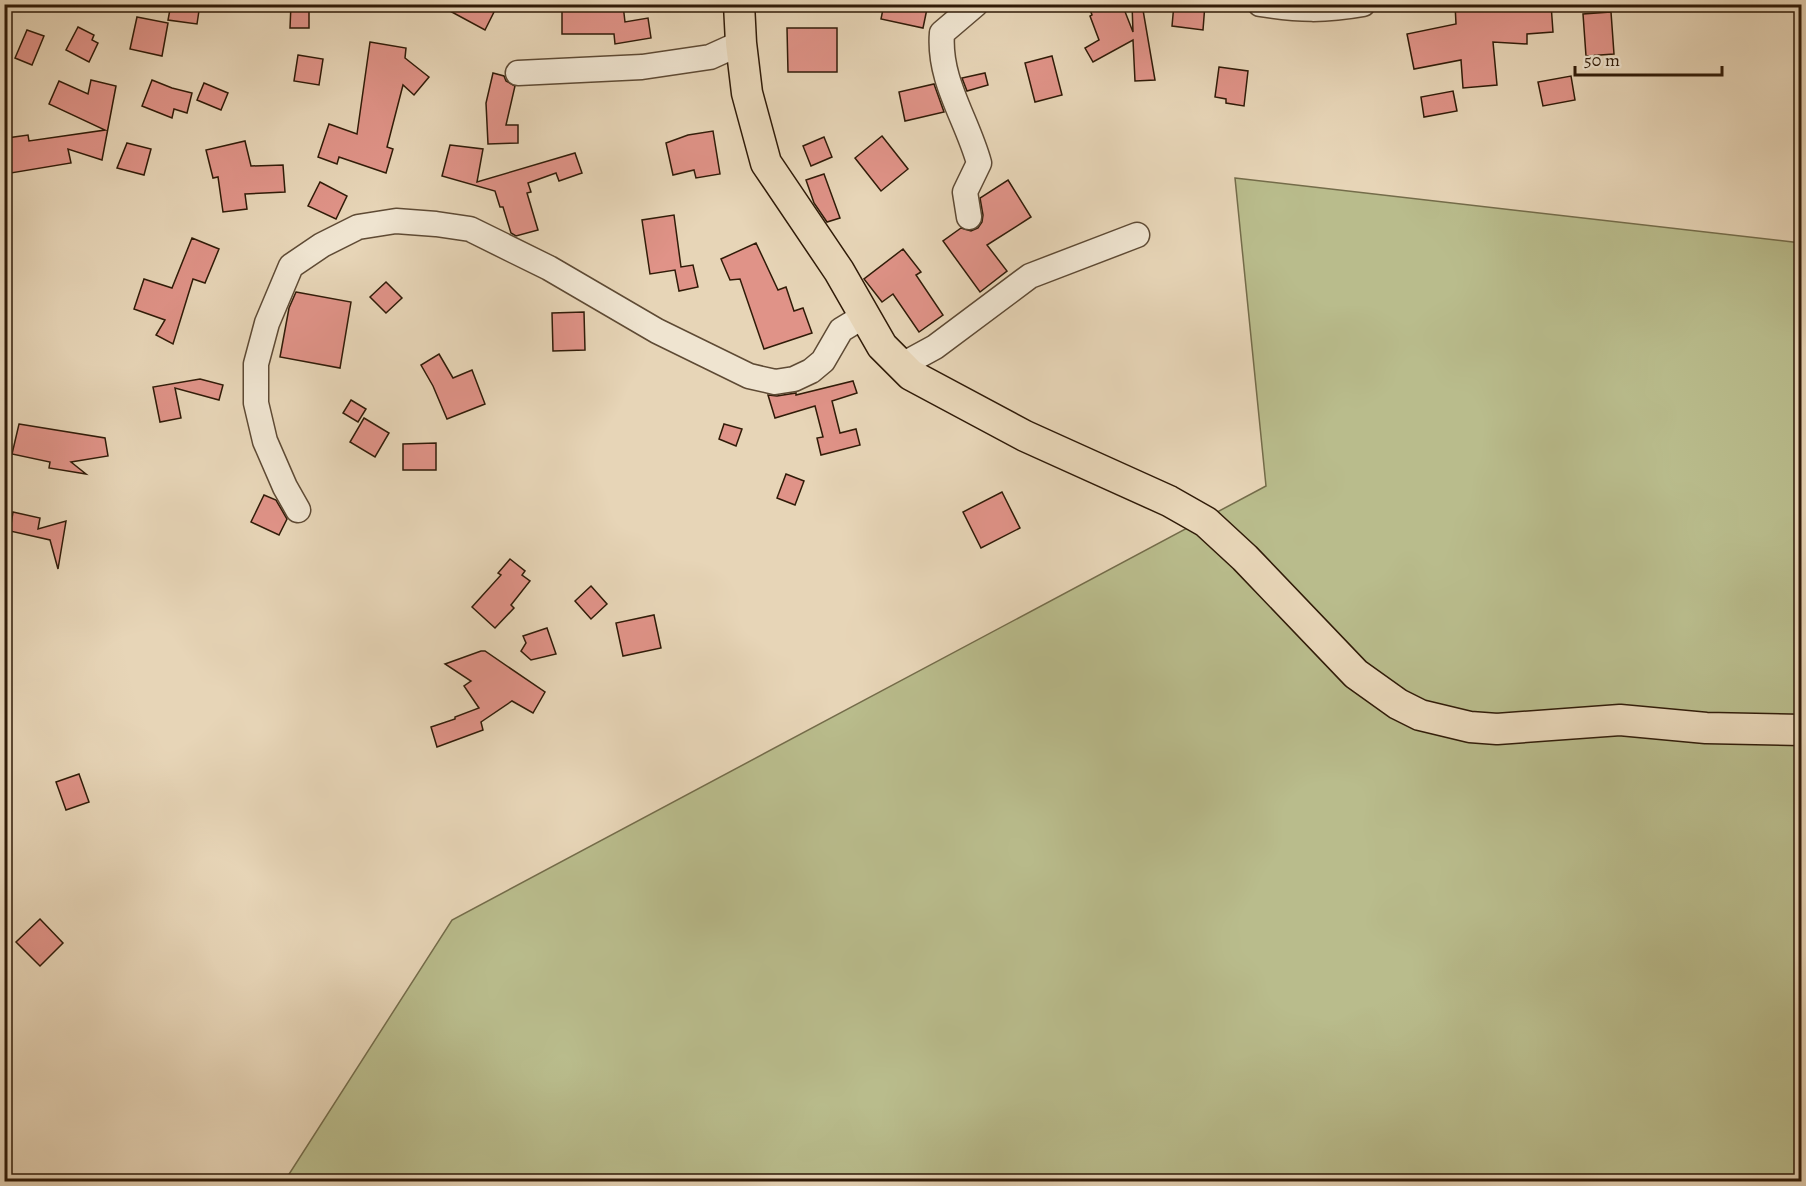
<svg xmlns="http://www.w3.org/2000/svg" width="1806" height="1186" viewBox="0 0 1806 1186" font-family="Alegreya,serif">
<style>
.green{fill:#b9bc8c;stroke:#746c4a;stroke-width:1.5}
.building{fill:#e09388;stroke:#301b08;stroke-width:1.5}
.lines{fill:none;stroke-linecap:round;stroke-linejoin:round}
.minor-casing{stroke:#5e4a34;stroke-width:27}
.major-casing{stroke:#301b08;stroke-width:33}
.minor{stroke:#efe4d0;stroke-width:24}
.major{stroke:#e7d5b7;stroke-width:30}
</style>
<rect width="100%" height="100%" fill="#e7d5b7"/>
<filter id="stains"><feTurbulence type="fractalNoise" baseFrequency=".00333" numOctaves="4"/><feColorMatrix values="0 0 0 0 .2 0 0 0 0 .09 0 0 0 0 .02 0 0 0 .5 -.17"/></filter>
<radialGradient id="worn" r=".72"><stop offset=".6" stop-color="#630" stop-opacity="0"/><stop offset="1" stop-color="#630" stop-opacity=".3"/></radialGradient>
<!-- green -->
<path class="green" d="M1235,178L1801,243V1181L284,1182L452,920L1266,486Z"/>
<!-- building -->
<g class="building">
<path d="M171,4H200L197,24L168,20Z"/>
<path d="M291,4H309V28H290Z"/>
<path d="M437,4H498L485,30Z"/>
<path d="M884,4H928L923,28L881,19Z"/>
<path d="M1088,4H1122L1133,32L1132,4H1142L1155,80L1135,81L1133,40L1093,62L1085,48L1099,40L1090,16L1092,15Z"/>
<path d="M1174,4H1205L1203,30L1172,26Z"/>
<path d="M1455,4H1551L1553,32L1527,34V44L1493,42L1497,85L1463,88L1461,60L1414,69L1407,34L1456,24Z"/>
<path d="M562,5H602V7L623,5L625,22L648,18L651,38L615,44L614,34H562Z"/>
<path d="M1611,12L1614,54L1586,56L1583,14Z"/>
<path d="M137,17L168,23L162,56L130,49Z"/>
<path d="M78,27L94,35L92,40L98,43L89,62L66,50Z"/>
<path d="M787,28H837V72H788Z"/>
<path d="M27,30L44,36L32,65L15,58Z"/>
<path d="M370,42L406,48L405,58L429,77L414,95L403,85L387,147L393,149L386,173L339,157L337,164L318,157L329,124L357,134Z"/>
<path d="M298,55L323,59L319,85L294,81Z"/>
<path d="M1052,56L1062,95L1035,102L1025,63Z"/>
<path d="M1219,67L1248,71L1244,106L1226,103V99L1215,97Z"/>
<path d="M493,73L504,76L506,81L515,86L506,125H518V143L488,144L486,103Z"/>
<path d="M985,73L988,85L967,91L962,78Z"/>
<path d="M1571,76L1575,100L1543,106L1538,82Z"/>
<path d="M91,80L116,86L102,160L68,149L71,163L11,173L7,138L28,135L29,141L105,130L49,104L59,81L88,94Z"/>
<path d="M152,80L172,88L192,93L187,113L174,109L172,118L142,106Z"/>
<path d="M204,83L228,93L221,110L197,100Z"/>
<path d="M934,84L944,112L905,121L899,92Z"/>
<path d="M1453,91L1457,111L1424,117L1421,97Z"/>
<path d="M713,131L720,174L696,178L694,170L673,175L666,143L688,135Z"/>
<path d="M882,136L908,169L881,191L855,158Z"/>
<path d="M824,137L832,157L811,166L803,146Z"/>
<path d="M245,141L251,166L283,165L285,192L245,194L247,209L223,212L218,177L213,178L206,150Z"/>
<path d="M127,143L151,149L144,175L117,168Z"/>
<path d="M450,145L483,149L477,182L575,153L582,173L559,181L556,173L528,183L531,192L527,193L538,230L516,236L511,233L503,207H500L495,191L442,176Z"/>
<path d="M824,174L840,218L827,222L814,203L806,180Z"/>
<path d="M1008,180L1031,217L987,245L1007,271L980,292L943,241L961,228L971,231L978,228L982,222L983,215L980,198Z"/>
<path d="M320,182L347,196L336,219L308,206Z"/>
<path d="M674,215L681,267L693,265L698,287L679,291L675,270L650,274L642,220Z"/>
<path d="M192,238L219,249L205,283L193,279L173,344L156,335L165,320L134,309L144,279L172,288Z"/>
<path d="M756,243L778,290L786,287L794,311L803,308L812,333L764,349L740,279L730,280L721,259Z"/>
<path d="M903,249L921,272L916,275L943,315L919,332L893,294L882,302L864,279Z"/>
<path d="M386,282L402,298L386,313L370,297Z"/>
<path d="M296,292L351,302L340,368L280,357L289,308Z"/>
<path d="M584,312L585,350L553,351L552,313Z"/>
<path d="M439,354L453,378L472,370L485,404L447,419L433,386L421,365Z"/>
<path d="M200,379L223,385L219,400L175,388L181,418L160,422L153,387Z"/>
<path d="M853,381L857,393L832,401L840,433L856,429L860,445L821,455L817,438L823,437L815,406L775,418L768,395L777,396L796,393V395Z"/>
<path d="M351,400L366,409L358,422L343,413Z"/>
<path d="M364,418L389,433L375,457L350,442Z"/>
<path d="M19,424L105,438L108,456L71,462L86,474L49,468L50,462L12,454Z"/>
<path d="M724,424L742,429L736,446L719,439Z"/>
<path d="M436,443V470H403V444Z"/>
<path d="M786,474L804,481L795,505L777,498Z"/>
<path d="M1002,492L1020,528L981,548L963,512Z"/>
<path d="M264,495L276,500L287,519L279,535L251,522Z"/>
<path d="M13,512L40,518L38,529L66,521L58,569L50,540L10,531Z"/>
<path d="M510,559L525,571L522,575L530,581L511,605L514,608L495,628L472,607L501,575L498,573Z"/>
<path d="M591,586L607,604L591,619L575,601Z"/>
<path d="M654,615L661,648L623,656L616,623Z"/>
<path d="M547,628L556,654L531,660L521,651L526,643L523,636Z"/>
<path d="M481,651H485L545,692L533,713L512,701L481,722L483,730L437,747L431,727L455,719V717L479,708L464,686L471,681L445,664Z"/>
<path d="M79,774L89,802L66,810L56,782Z"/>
<path d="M40,919L63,943L40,966L16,942Z"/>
</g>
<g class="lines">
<!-- minor casing -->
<g class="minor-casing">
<g id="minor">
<path d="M1260,4C1299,10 1324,11 1363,4"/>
<path d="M518,73L642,67L710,57L741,43"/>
<path d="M969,217L965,192L979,163C967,119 938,80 942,33L976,4"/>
<path d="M902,365L935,347L1030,276L1137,235"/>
<path d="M298,510L285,487L265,441L256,403V364L267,323L291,266L322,245L358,227L396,221L436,224L470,229L549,268L657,331L749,376L775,382L794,379L811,371L823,361L841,330L864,316"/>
</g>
</g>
<!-- major casing -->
<g class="major-casing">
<path id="major" d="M739,4L741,43L747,93L766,163L839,271L882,346L911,375L1025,436L1169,501L1206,522L1245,558L1356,674L1398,704L1420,715L1470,727L1497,729L1620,720L1706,728L1802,730"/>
</g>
<!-- minor -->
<use href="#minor" class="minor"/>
<!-- major -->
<use href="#major" class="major"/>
</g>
<!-- margin -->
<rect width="1806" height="1186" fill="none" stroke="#e7d5b7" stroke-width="24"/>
<rect x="6" y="6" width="1794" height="1174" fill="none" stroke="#301b08" stroke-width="3"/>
<rect x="12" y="12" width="1782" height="1162" fill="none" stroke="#301b08" stroke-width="1.5"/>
<!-- scale -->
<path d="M1575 66v9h147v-9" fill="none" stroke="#301b08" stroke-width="3"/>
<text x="1584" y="66" font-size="18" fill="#301b08" stroke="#efe4d0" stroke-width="4.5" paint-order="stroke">50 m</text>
<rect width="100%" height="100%" filter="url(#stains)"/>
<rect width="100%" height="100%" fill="url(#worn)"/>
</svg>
